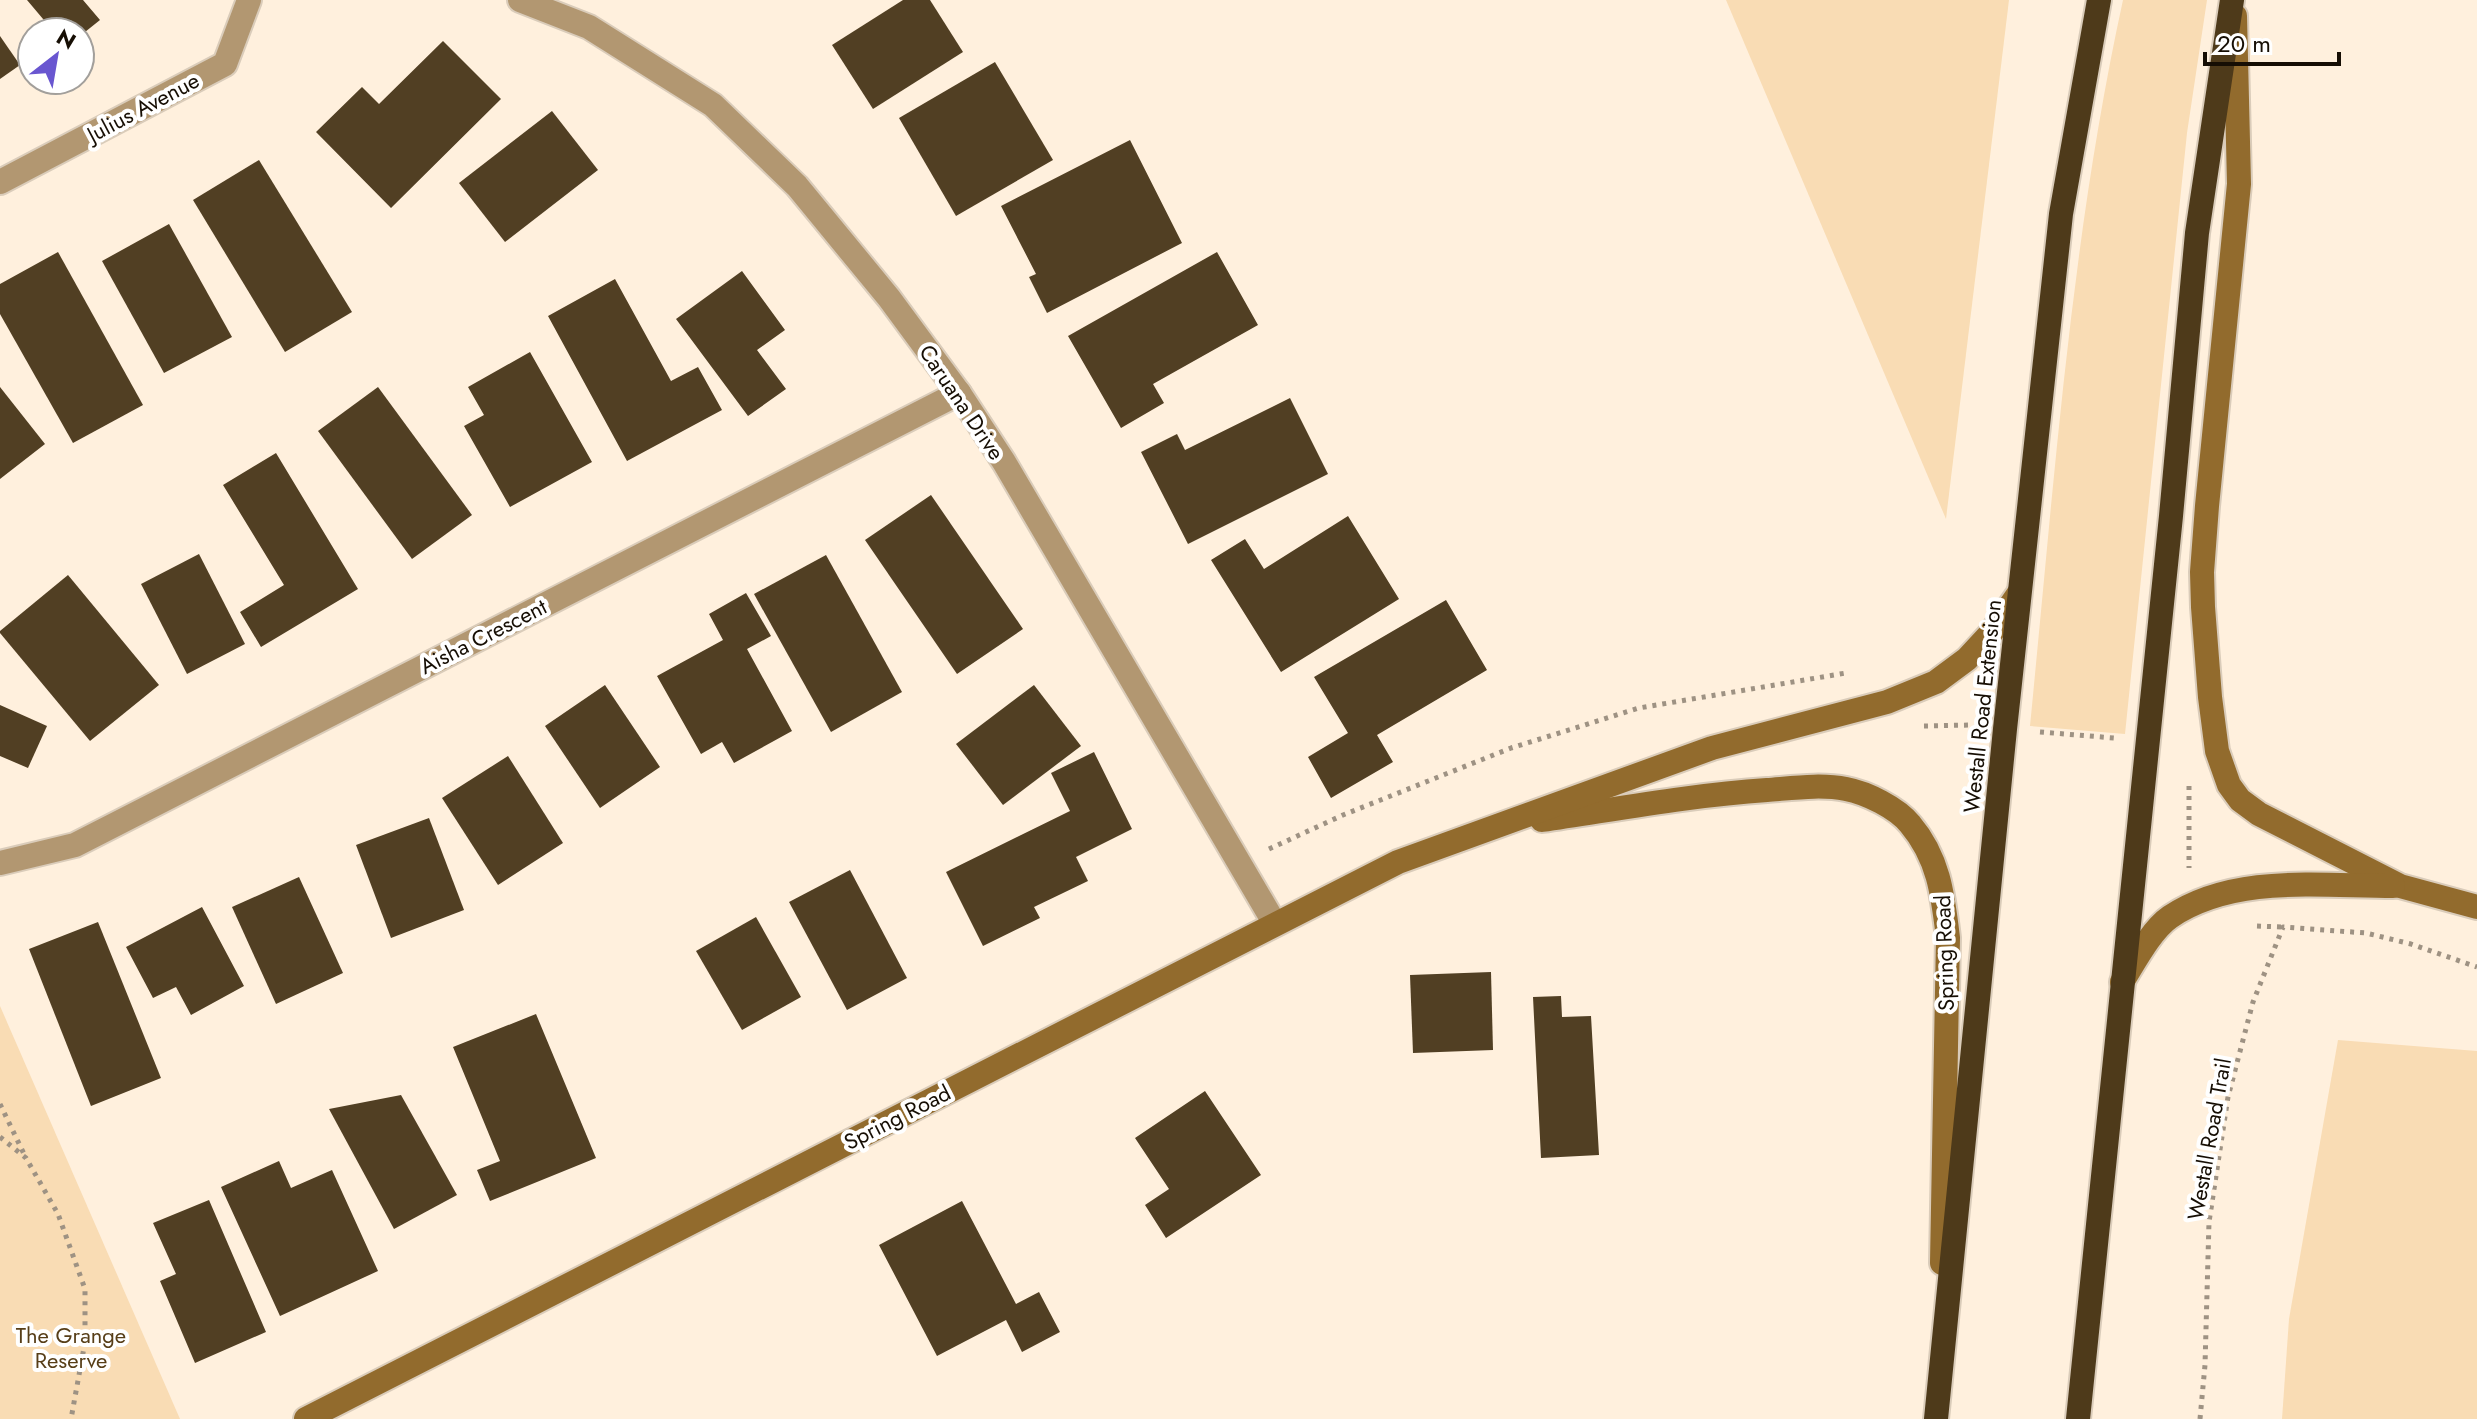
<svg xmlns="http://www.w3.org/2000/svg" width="2477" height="1419" viewBox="0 0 2477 1419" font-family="Jost,sans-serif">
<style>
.green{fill:#f9dcb4}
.building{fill:#513f23}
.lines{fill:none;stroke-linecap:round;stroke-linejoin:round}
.street-casing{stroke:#daccba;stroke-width:28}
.secondary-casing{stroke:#daccba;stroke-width:28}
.highway-casing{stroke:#daccba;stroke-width:28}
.path{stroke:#9e9283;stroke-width:5;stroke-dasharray:4 6;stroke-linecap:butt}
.street{stroke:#b29771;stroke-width:24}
.secondary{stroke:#926b2d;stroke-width:24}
.highway{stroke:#4e3a1a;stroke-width:24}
.labels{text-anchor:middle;stroke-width:8;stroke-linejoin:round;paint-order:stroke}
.street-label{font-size:22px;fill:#160e04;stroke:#fff}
.park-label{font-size:22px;fill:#573e18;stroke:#fff}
</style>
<rect width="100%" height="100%" fill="#fff0dd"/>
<!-- green -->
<g class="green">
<path d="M1726,0H2009L1946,519Z"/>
<path d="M2123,0H2207L2187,133L2125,734L2030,726C2054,484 2071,238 2123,0Z"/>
<path d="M0,1006L180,1419H0Z"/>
<path d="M2338,1040L2477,1051V1419H2282L2289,1319Z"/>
</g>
<!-- building -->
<g class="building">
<path d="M27,0H83L100,20L80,36V32H54Z"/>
<path d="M903,0H930L963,52L873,109L832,45Z"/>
<path d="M0,36L20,65L0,79Z"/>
<path d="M443,41L501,99L391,208L316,132L362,87L379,104Z"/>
<path d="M995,62L1053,160L956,216L899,118Z"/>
<path d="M552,111L598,170L505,242L459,183Z"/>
<path d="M1130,140L1182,243L1047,313L1029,277L1036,274L1001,206Z"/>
<path d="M259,160L352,312L285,352L193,200Z"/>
<path d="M169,224L232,337L164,373L102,261Z"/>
<path d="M58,252L143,405L73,443L0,314V284Z"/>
<path d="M1217,252L1258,325L1153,384L1164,403L1121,428L1068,336Z"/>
<path d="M742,271L785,330L757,350L786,389L748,416L676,319Z"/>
<path d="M615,279L671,381L698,367L722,410L627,461L548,316Z"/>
<path d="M530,352L592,462L510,507L464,426L484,415L468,387Z"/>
<path d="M0,387L45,444L0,479Z"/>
<path d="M378,387L472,515L412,559L318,431Z"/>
<path d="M1290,398L1328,474L1188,544L1141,452L1177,434L1185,450Z"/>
<path d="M276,453L358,589L261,647L240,612L284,585L223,485Z"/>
<path d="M931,495L1023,629L957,674L865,540Z"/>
<path d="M1348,516L1399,599L1281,672L1211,560L1245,539L1264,569Z"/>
<path d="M199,554L245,644L187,674L141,584Z"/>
<path d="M826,555L902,692L831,732L754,594Z"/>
<path d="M68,575L159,685L90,741L0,633V631Z"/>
<path d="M746,593L771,636L747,649L792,731L734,763L722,742L701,754L657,676L723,640L709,614Z"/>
<path d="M1446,600L1487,670L1377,735L1393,762L1331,798L1308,757L1348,733L1314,677Z"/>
<path d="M605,685L660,767L600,808L545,726Z"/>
<path d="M1034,685L1081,746L1003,805L956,744Z"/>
<path d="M0,705L47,726L28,768L0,756Z"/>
<path d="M1094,752L1132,829L1076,857L1088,881L1034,907L1040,918L983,946L946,872L1070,811L1051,773Z"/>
<path d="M508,756L563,843L498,885L442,798Z"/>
<path d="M429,818L464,910L391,938L356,845Z"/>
<path d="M850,870L907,978L847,1010L789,902Z"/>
<path d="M299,877L343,973L276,1004L232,907Z"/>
<path d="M202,907L244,986L191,1015L176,987L153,998L126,947Z"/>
<path d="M756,917L801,997L742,1030L696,951Z"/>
<path d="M98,922L161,1078L91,1106L29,949Z"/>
<path d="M1491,972L1493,1050L1413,1053L1410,975Z"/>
<path d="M1561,996L1562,1017L1591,1016L1599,1155L1541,1158L1533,997Z"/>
<path d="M536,1014L596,1158L490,1201L477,1170L500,1161L453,1047Z"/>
<path d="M1205,1091L1261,1175L1166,1238L1145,1205L1169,1189L1135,1138Z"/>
<path d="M401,1095L457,1195L394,1229L329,1109Z"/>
<path d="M279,1161L291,1188L332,1170L378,1271L280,1316L221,1187Z"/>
<path d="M209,1200L266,1332L195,1363L160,1281L176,1274L153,1223Z"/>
<path d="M962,1201L1016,1304L1039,1292L1060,1332L1022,1352L1006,1320L937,1356L879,1245Z"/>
</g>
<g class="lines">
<!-- street casing -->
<g class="street-casing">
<g id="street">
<path d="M520,0L589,27L713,105L797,186L889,298L959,393L1004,462L1275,924"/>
<path d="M0,182L225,64L249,0"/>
<path d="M0,863L75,845L959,393"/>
</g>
</g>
<!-- secondary casing -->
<g class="secondary-casing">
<g id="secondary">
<path d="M2235,16L2239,184L2207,506L2202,572L2203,607L2210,697L2217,751L2229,785L2240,800L2259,814L2400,886L2477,907"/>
<path d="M1542,820C1617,809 1692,795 1767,790C1793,788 1821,784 1846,789C1867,793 1897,808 1910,824C1939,858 1943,896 1948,938L1942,1263"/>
<path d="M2122,982C2134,963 2151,930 2170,917C2234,874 2320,886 2393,886"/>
<path d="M306,1419L1398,862L1712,748L1887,702L1936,682L1967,659L1992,632L2019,593"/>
</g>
</g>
<!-- highway casing -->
<g class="highway-casing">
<g id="highway">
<path d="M1936,1419L2005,729L2061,214L2099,0"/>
<path d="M2078,1419L2171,516L2197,233L2232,0"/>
</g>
</g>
<!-- path -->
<g class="path">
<path d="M1924,726L1970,725"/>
<path d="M2040,732L2114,738"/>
<path d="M2189,786V868"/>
<path d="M1269,849L1343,815L1511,748L1639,708L1846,673"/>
<path d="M2257,926L2283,927"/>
<path d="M0,1104L24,1154"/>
<path d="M0,1137L26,1158L58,1214L85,1289V1342L71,1419"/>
<path d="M2200,1419L2205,1365L2209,1222L2228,1097L2253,1002L2283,927L2366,933L2411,944L2477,967"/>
</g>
<!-- street -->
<use href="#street" class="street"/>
<!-- secondary -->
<use href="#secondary" class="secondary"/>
<!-- highway -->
<use href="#highway" class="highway"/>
</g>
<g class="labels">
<!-- street labels -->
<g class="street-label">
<text transform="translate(143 107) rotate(-28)" y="8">Julius Avenue</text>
<text transform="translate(962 402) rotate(56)" y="8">Caruana Drive</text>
<text transform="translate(483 636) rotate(-27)" y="8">Aisha Crescent</text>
<text transform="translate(1982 706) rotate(-84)" y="8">Westall Road Extension</text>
<text transform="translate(1944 953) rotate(-92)" y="8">Spring Road</text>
<text transform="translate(897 1117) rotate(-27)" y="8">Spring Road</text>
<text transform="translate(2209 1139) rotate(-80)" y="8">Westall Road Trail</text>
</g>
<!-- park labels -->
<g class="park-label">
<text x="71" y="1343">The Grange<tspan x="71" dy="25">Reserve</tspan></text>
</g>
</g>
<!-- north arrow -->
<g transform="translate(56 56) rotate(31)"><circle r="38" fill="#ffffff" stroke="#a29f9b" stroke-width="2"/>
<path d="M0-6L14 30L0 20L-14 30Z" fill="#6956d0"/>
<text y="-12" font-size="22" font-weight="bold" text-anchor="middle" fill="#160e04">N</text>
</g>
<!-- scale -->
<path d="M2205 52v12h134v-12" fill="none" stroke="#160e04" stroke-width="4"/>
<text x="2217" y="52" font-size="24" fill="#160e04" stroke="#ffffff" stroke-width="6" paint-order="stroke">20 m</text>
</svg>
